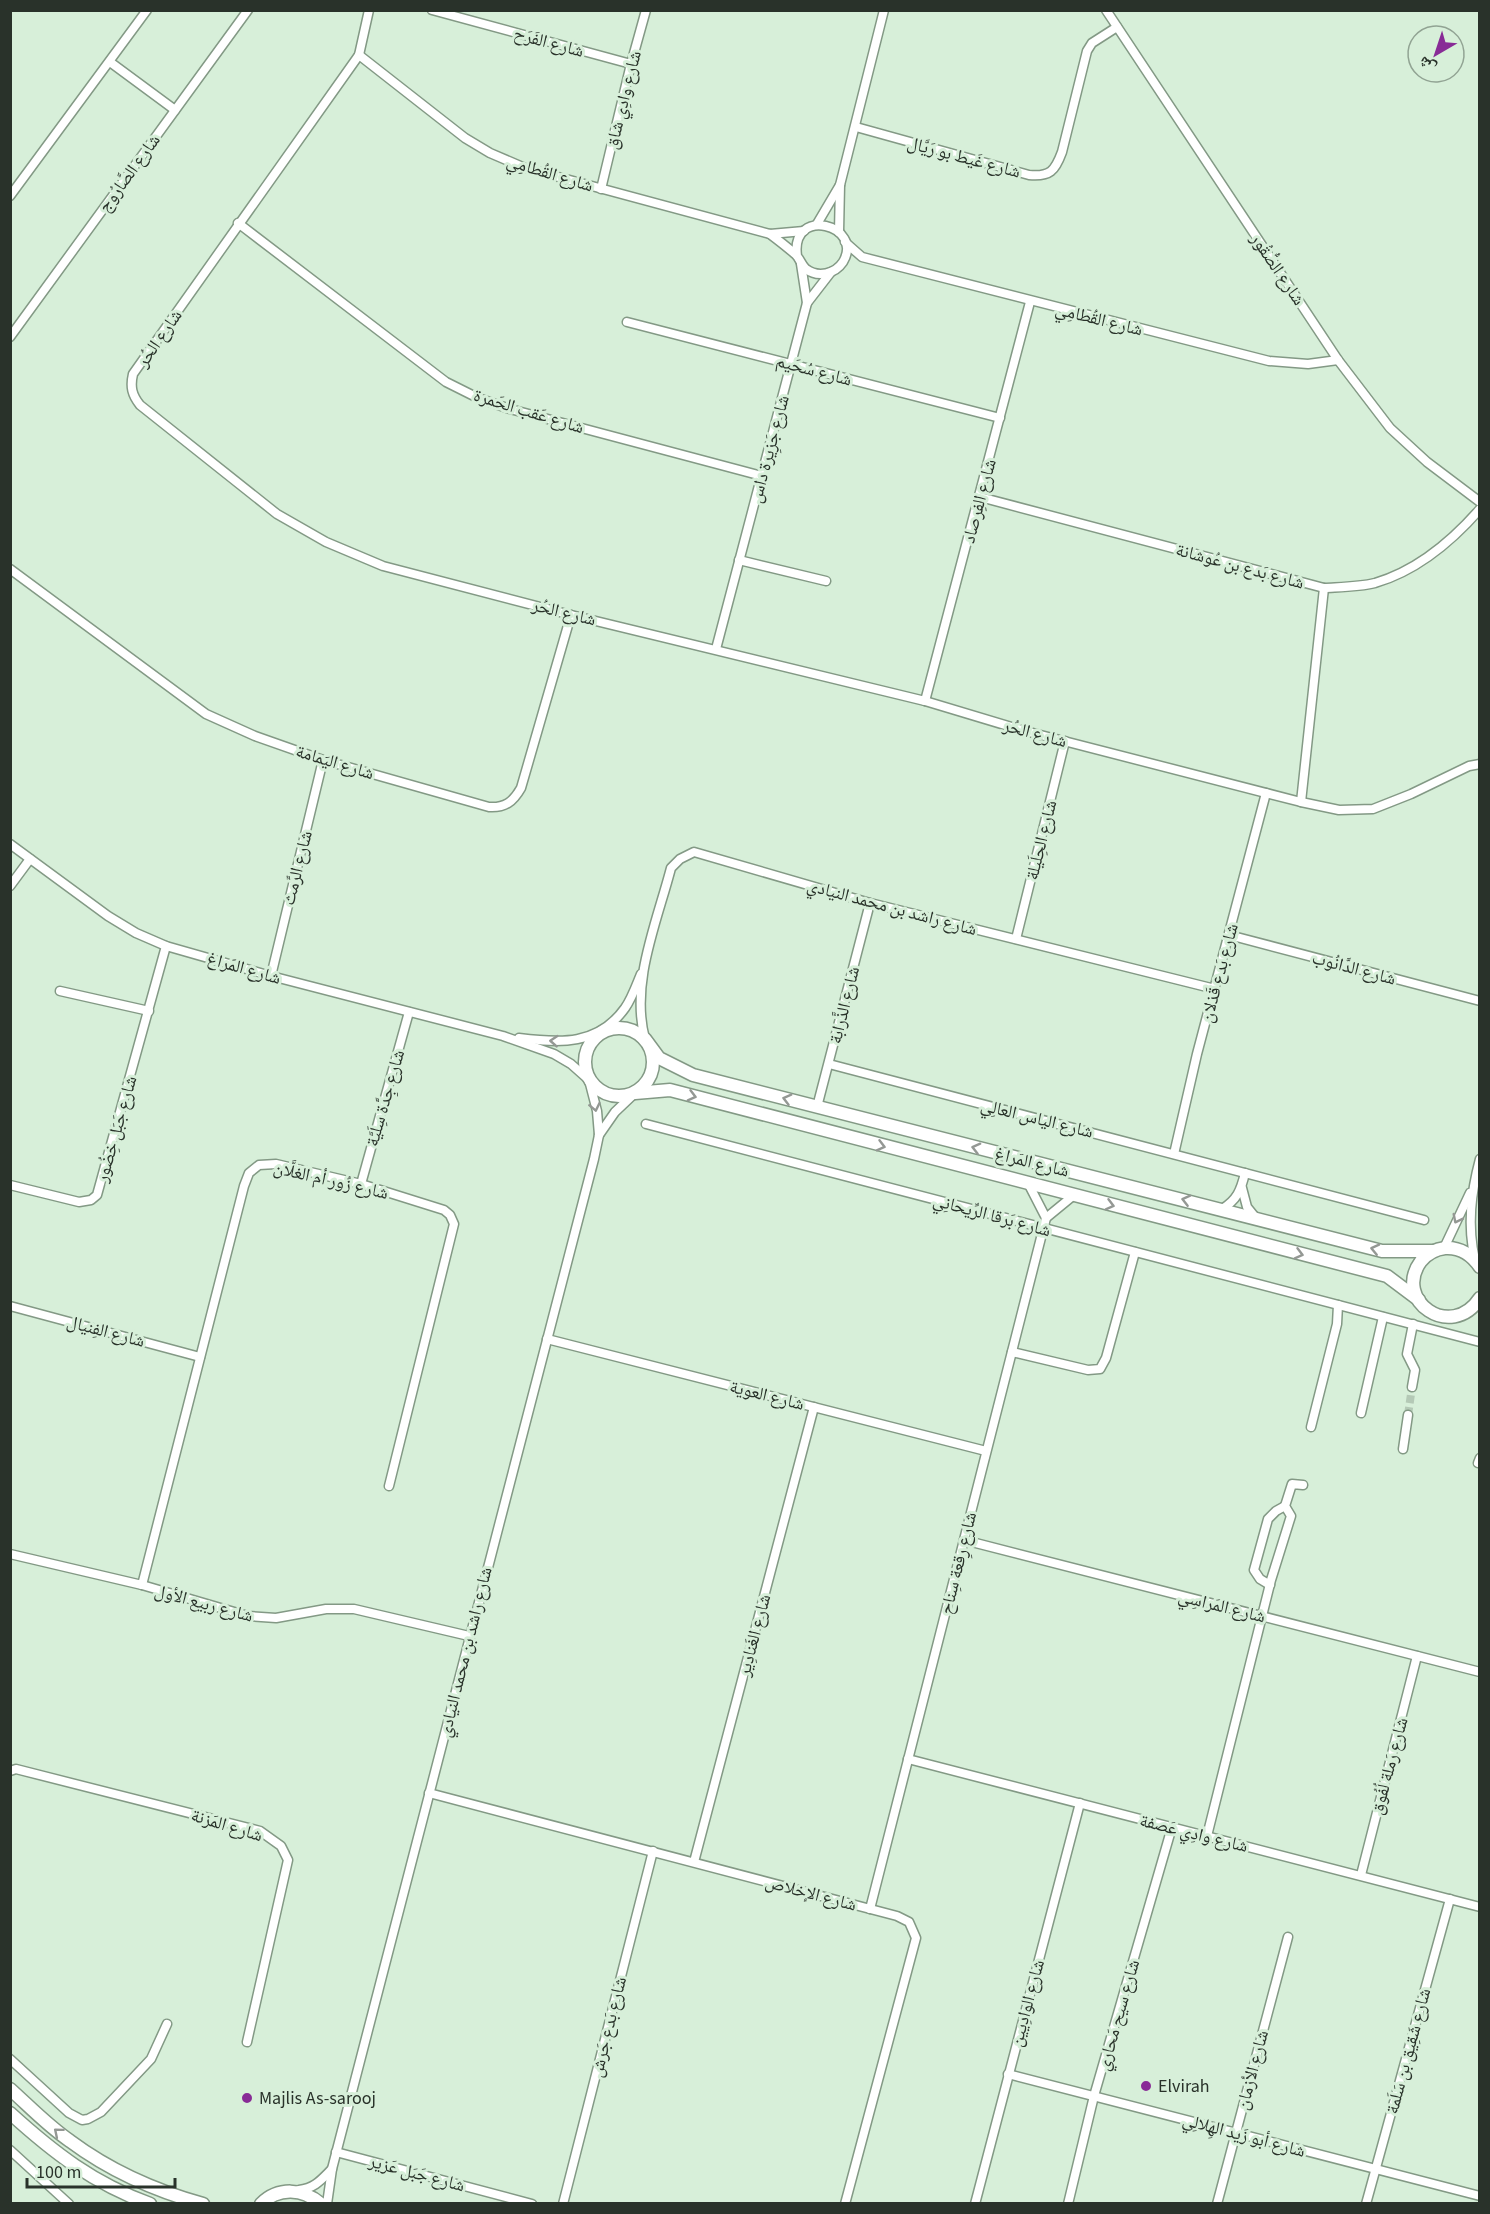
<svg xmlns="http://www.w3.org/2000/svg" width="1490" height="2214" viewBox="0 0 1490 2214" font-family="'Source Sans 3','Noto Naskh Arabic',sans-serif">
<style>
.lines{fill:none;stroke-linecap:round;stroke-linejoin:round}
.street-tunnel{stroke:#b4c9b6;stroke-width:8;stroke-dasharray:8 4;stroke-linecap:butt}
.street-casing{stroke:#839985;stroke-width:11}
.secondary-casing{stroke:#839985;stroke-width:15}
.street{stroke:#fff;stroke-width:8}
.secondary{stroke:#fff;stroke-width:12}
.oneway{stroke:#949894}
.poi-dot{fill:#882b96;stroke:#d7efd9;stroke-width:2}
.labels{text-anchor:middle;stroke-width:6;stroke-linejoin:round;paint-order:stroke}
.street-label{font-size:18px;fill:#29322a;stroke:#d7efd9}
.poi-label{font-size:18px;fill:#29322a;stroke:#d7efd9;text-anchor:start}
</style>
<rect width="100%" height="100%" fill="#d7efd9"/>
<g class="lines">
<!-- street-tunnel -->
<path class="street-tunnel" d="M1408,1415L1412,1387"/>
<!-- street casing -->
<g class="street-casing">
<g id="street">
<path d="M369,10L359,55L133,374C130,387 132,395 140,405L277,514L326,542L383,566L571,615L925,701L1025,731L1301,802L1339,810L1373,809L1411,794L1469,766L1480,764"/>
<path d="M432,10L631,64"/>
<path d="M1106,10L1338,360L1390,428L1427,462L1480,502"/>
<path d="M359,55L465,138L490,153L525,168L770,234L804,231"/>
<path d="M110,62L175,110"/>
<path d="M856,127L1029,175C1050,177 1055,171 1062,152L1087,51L1092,43L1117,27"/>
<path d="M601,189L631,64L646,10"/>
<path d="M10,196L147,10"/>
<path d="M238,223L446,382L478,398L510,409L762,476"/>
<path d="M817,224L840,185"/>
<path d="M839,232L840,185L884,10"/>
<path d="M770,234C778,240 787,247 795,254C800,258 801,265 806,269C818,278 835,274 843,262C865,225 790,205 797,256"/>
<path d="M845,242L862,257L1269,361L1308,364L1338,360"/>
<path d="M807,303L831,272"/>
<path d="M627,322L1000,418"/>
<path d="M10,337L248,10"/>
<path d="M980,497L1324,588C1340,587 1359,587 1375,583C1416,571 1452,541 1480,509"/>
<path d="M739,560L826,581"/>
<path d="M10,569L206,714L255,736L323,760L489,807C505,808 513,802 521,788L571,615"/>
<path d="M716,649L807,303L801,264"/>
<path d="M925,701L1030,302"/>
<path d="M1301,802L1324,588"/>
<path d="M10,844L108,916L136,933L166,946L271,976L503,1036L554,1054L571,1064L589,1080L597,1111L599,1135L594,1159L332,2169L327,2204"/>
<path d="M10,886L30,859"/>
<path d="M1229,935L1480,1001"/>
<path d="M1016,939L1065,741"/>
<path d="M271,976L323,760"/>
<path d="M60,991L149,1011"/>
<path d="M519,1038C560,1043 598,1046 625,1008C632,998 636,986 641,974"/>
<path d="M645,1039C630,983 657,922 671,868L680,859L694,852L870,903L1215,989"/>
<path d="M829,1064L1424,1220"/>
<path d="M817,1107L870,903"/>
<path d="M646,1124L1480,1342"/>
<path d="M599,1135L615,1112L635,1093"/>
<path d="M1174,1154L1197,1054L1266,793"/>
<path d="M361,1184L409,1012"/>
<path d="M10,1185L79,1202L91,1200L97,1195L166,946"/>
<path d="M1029,1185L1046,1218"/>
<path d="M1242,1188L1247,1207L1255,1217"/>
<path d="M1222,1209C1237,1200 1241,1190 1245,1173"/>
<path d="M1444,1248L1470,1193"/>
<path d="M1475,1260C1467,1225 1471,1193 1480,1159"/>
<path d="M10,1306L200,1357"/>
<path d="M547,1339L986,1451"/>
<path d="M1012,1352L1088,1370L1100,1369L1106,1358L1135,1252"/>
<path d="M1412,1387L1415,1370L1407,1354L1413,1324"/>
<path d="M1361,1413L1383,1317"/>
<path d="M1311,1427L1337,1324L1338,1305"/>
<path d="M1403,1449L1408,1415"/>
<path d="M1478,1463L1480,1458"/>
<path d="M964,1540L1480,1672"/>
<path d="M10,1554L142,1585L248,1616L276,1618L326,1609H354L469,1636"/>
<path d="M142,1585L244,1186L249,1173L259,1165L276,1164L361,1184L444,1210L450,1215L454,1224L389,1486"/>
<path d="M1270,1585L1260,1579L1254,1570L1268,1519L1276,1511L1285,1506"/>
<path d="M908,1759L1480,1907"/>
<path d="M10,1771L16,1769L260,1831L281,1846L288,1860L247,2042"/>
<path d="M429,1793L897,1916L909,1922L916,1938L845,2204"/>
<path d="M1207,1836L1271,1580L1291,1516L1285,1506L1292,1484L1303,1485"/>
<path d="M694,1862L814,1407"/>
<path d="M1361,1875L1417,1656"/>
<path d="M870,1909L1046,1218L1074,1195"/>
<path d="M10,2059L69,2113L82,2120L88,2119L101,2112L151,2059L167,2024"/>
<path d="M1008,2074L1480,2196"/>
<path d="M10,2150L69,2204"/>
<path d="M336,2152L532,2204"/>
<path d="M299,2190C315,2188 321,2180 332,2169"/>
<path d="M563,2204L653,1851"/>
<path d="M975,2204L1080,1803"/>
<path d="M1068,2204L1094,2096L1172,1827"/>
<path d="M1217,2204L1288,1937"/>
<path d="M1366,2204L1450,1899"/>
</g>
</g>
<!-- secondary casing -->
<g class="secondary-casing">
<g id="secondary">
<circle cx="619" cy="1062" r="34"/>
<path d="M645,1039L659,1058L693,1075L1382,1251H1433"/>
<path d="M635,1093L670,1090L1387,1276L1419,1300"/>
<path d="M1480,1267C1472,1255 1460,1247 1445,1248C1436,1249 1427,1254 1421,1261C1392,1300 1451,1342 1480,1298"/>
<path d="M10,2089C30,2107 48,2126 70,2141C109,2170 156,2191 203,2204"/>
<path d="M10,2113C54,2153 93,2183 150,2204"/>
<path d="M261,2204C278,2187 303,2188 321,2204"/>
</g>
</g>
<!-- street -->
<use href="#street" class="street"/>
<!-- secondary -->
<use href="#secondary" class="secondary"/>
</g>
<!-- one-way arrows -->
<defs><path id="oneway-chevron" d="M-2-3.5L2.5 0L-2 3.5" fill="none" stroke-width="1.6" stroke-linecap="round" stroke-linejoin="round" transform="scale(1.5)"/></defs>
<g class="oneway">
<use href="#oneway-chevron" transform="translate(554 1041) rotate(-176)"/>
<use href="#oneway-chevron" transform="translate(692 1096) rotate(15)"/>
<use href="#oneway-chevron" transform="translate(787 1099) rotate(-165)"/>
<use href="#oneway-chevron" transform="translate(595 1107) rotate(78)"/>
<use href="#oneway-chevron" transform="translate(881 1146) rotate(15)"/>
<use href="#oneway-chevron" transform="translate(976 1148) rotate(-166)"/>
<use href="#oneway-chevron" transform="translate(1186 1200) rotate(-166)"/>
<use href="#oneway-chevron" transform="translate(1110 1205) rotate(15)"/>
<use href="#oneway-chevron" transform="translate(1457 1219) rotate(117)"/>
<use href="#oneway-chevron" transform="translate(1375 1249) rotate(-167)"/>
<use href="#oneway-chevron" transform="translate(1299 1254) rotate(15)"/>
<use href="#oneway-chevron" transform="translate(58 2132) rotate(-140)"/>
</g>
<!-- markers -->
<g class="poi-dot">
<circle cx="1146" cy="2086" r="6"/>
<circle cx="247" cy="2098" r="6"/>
</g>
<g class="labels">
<!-- street labels -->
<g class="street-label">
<text transform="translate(549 42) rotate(15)" y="6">شارع الفَرَح</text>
<text transform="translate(623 100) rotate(-76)" y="6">شارع وادِي شاق</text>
<text transform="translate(964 157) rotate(15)" y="6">شارع غَيط بو رَيَّال</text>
<text transform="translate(129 173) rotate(-54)" y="6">شارع الصَّارُوج</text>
<text transform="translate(550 173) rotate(17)" y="6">شارع القُطامِي</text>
<text transform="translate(1278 269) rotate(56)" y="6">شارع الصُّقُور</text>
<text transform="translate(1099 319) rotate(14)" y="6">شارع القُطامِي</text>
<text transform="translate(159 338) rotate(-55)" y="6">شارع الحُر</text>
<text transform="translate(814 370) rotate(15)" y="6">شارع سُحَيم</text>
<text transform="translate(529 411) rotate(17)" y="6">شارع عَقب الحَمرة</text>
<text transform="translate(769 449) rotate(-75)" y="6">شارع جَزِيرة داس</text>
<text transform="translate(979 501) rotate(-75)" y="6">شارع الفِرصاد</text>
<text transform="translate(1240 566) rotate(15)" y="6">شارع بَدع بن عُوشانة</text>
<text transform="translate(564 612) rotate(14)" y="6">شارع الحُر</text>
<text transform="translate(1035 733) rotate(15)" y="6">شارع الحُر</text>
<text transform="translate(335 762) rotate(17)" y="6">شارع اليَمامة</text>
<text transform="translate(1041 840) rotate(-76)" y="6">شارع الحِلَيلة</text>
<text transform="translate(297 868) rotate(-76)" y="6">شارع الرِّمث</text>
<text transform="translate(892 907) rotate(15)" y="6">شارع راشد بن محمد النيادي</text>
<text transform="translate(244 968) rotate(16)" y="6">شارع المَراغ</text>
<text transform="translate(1354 968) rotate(15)" y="6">شارع الدَّانُوب</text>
<text transform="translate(1219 973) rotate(-75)" y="6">شارع بَدع قَذلان</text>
<text transform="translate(844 1005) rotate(-76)" y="6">شارع الذَّرابة</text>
<text transform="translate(385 1098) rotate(-74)" y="6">شارع جِدَّة سِلَيَّة</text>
<text transform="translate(1037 1118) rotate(14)" y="6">شارع الياس العالِي</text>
<text transform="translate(116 1129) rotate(-74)" y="6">شارع جَبَل خِضُور</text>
<text transform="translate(1032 1162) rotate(14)" y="6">شارع المَراغ</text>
<text transform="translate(331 1180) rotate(13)" y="6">شارع زُور أم الغلَّان</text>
<text transform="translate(992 1215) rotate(15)" y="6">شارع بَرقا الرِّيحانِي</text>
<text transform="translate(106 1331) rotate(15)" y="6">شارع الفِنيال</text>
<text transform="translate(767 1395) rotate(14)" y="6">شارع العوية</text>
<text transform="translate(958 1563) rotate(-76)" y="6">شارع رِقعة سِناح</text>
<text transform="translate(204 1603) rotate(15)" y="6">شارع ربيع الأول</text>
<text transform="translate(1222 1606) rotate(14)" y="6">شارع المَراسِي</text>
<text transform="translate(754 1635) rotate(-75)" y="6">شارع الغَنادِير</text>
<text transform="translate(465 1652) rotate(-76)" y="6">شارع راشد بن محمد النيادي</text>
<text transform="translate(1389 1766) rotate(-75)" y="6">شارع رَملة لُفُوق</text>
<text transform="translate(227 1825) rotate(17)" y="6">شارع المَزنة</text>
<text transform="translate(1194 1833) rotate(14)" y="6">شارع وادِي عَصفة</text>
<text transform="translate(811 1893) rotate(15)" y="6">شارع الإخلاص</text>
<text transform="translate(1027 2003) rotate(-75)" y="6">شارع الوادِيين</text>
<text transform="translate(1118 2015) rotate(-74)" y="6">شارع سيح مَحاري</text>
<text transform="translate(608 2027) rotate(-76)" y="6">شارع بَدع جَرش</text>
<text transform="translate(1408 2051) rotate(-75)" y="6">شارع شَقِيق بن سَلَمة</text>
<text transform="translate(1252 2070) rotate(-75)" y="6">شارع الأزمان</text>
<text transform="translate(1244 2135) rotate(15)" y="6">شارع أبو زَيد الهِلالِي</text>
<text transform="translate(417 2173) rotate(15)" y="6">شارع جَبَل عَزير</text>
</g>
<!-- poi labels -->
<g class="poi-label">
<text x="1158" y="2092">Elvirah</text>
<text x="259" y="2104">Majlis As-sarooj</text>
</g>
</g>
<!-- border -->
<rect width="1490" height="2214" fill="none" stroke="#29322a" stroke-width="24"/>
<!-- north arrow -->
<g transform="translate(1436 54) rotate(219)"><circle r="28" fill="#d7efd9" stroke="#91a393" stroke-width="1.5"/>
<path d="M0-4.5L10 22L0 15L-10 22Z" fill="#882b96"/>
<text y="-9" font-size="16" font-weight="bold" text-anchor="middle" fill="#29322a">ش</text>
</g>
<!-- scale -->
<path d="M27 2178v9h148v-9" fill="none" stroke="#29322a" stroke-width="3"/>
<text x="36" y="2178" font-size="18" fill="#29322a" stroke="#d7efd9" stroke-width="4.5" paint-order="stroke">100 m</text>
</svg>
